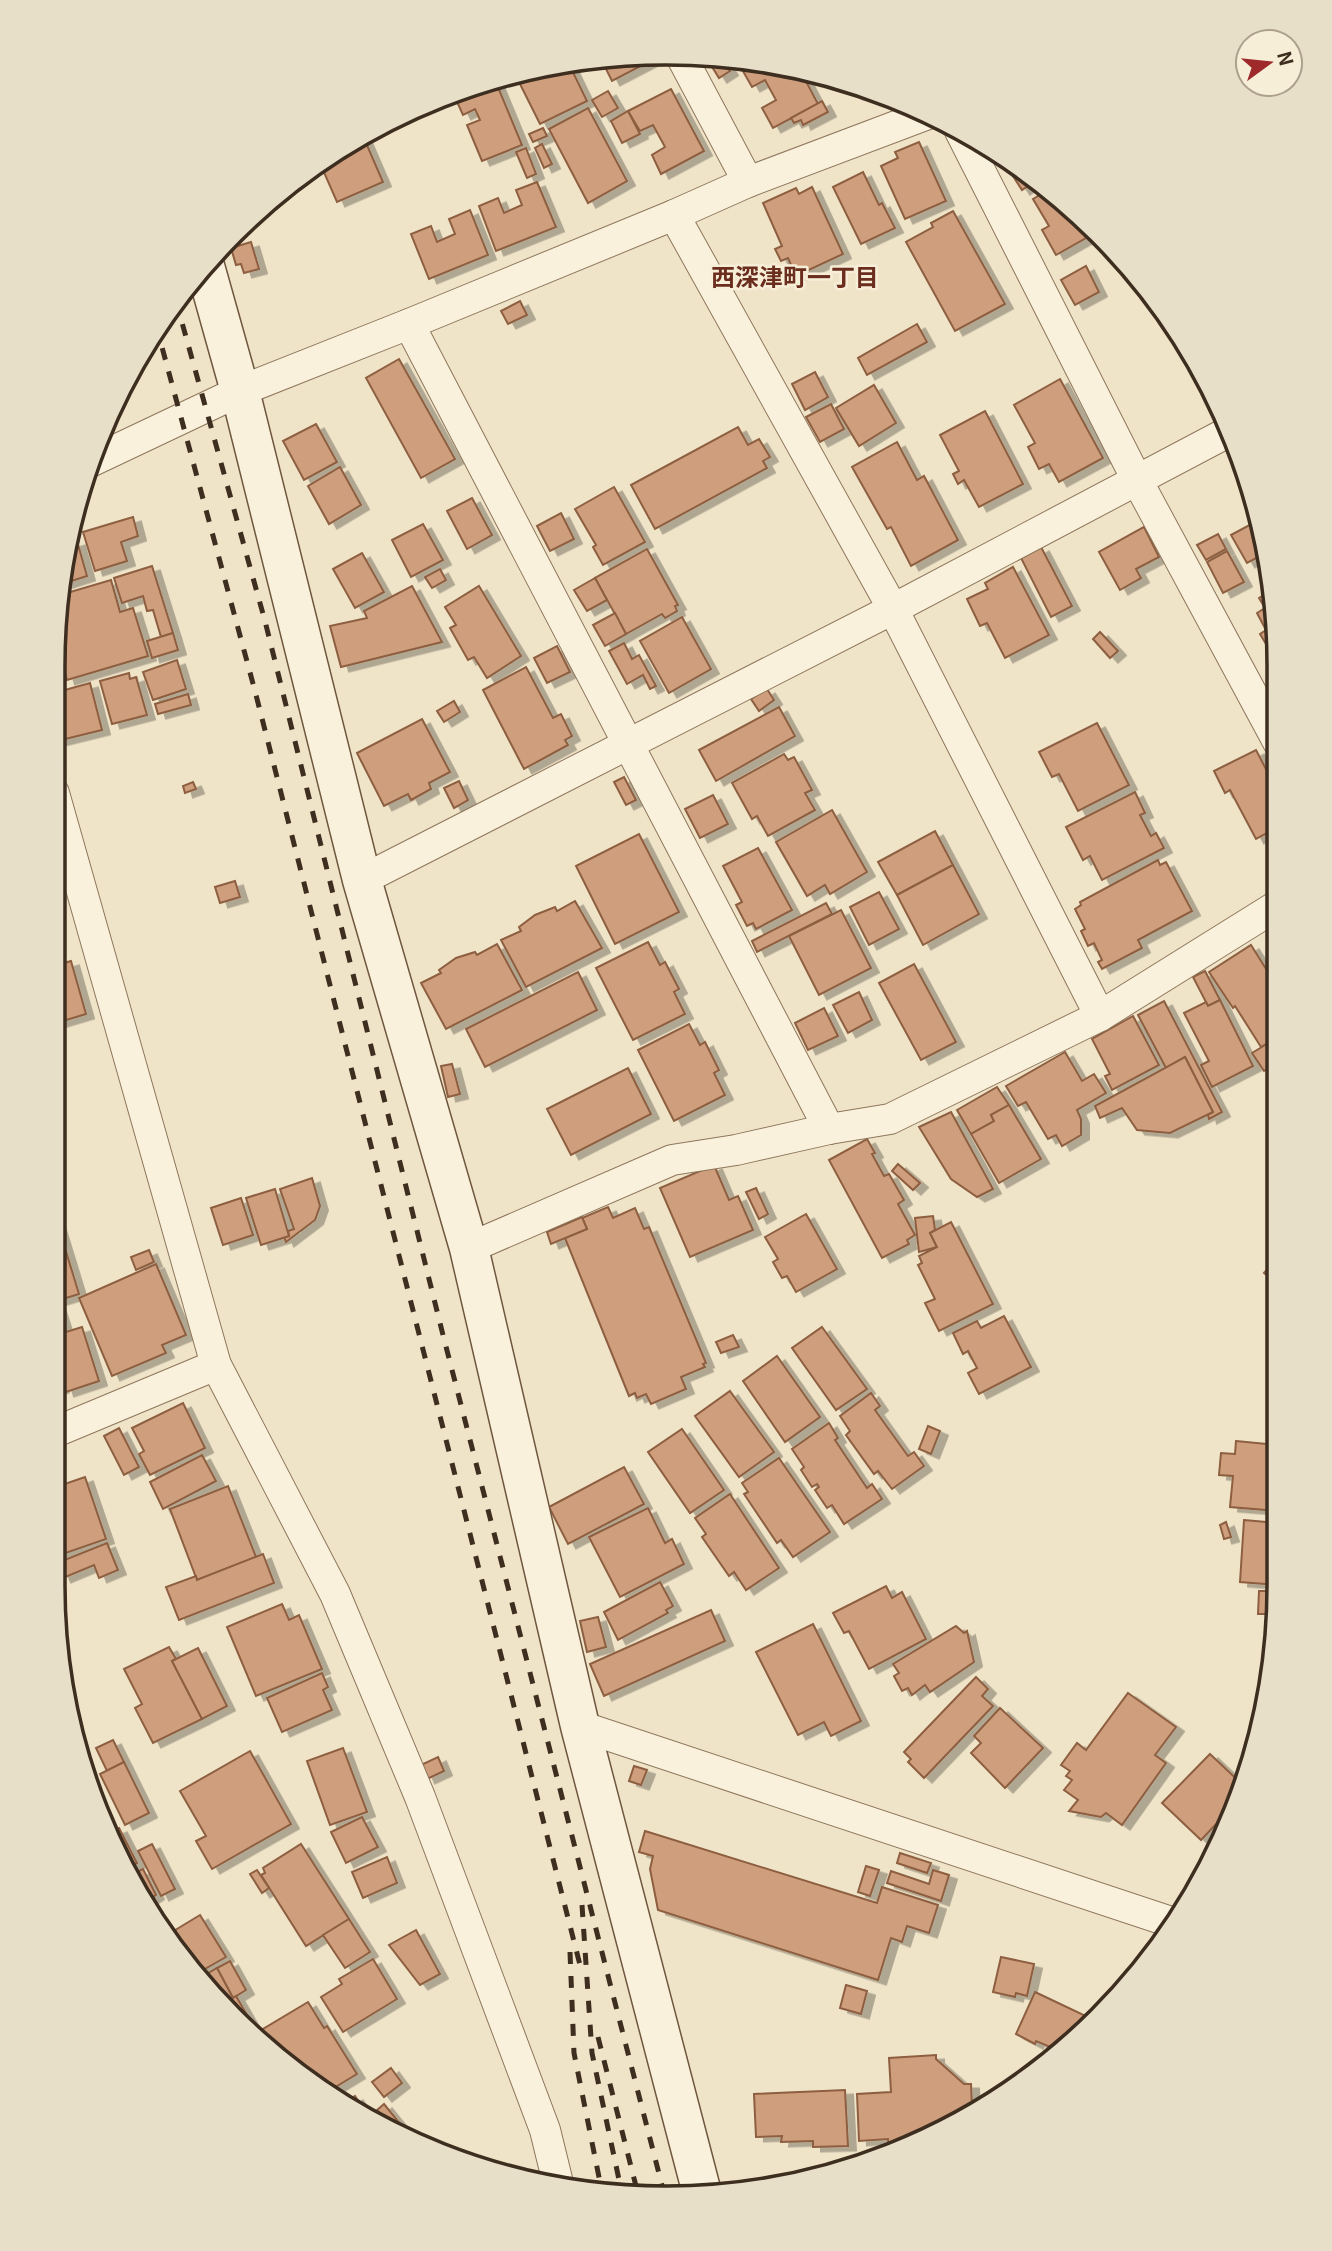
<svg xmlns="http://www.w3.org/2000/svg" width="1332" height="2251" viewBox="0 0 1332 2251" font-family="Georgia,'Noto Sans JP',serif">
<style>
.building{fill:#cf9f7d;stroke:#8d5f41;stroke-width:2;filter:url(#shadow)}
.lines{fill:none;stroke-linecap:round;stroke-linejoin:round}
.street-casing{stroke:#8d765c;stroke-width:32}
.secondary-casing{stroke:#6f573f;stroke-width:41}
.street{stroke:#faf1dc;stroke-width:30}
.secondary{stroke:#faf1dc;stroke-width:38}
.rail{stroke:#3d2e20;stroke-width:5;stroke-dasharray:12 12;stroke-linecap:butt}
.labels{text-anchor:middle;stroke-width:5;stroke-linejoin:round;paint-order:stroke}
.neighbourhood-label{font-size:24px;font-weight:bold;fill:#6b2e1e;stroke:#f7eed8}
.rim{fill:none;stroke:#3d2e20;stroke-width:3.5}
</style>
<defs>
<filter id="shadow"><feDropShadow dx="8" dy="4.5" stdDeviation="0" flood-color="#0004"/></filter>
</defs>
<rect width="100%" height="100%" fill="#f0e4c8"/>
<!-- building -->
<g class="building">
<path d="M654,54L656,58L612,81L603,63L613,58Z"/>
<path d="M715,57L722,58L730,71L719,78L709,62Z"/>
<path d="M746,60L785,64L799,68L818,104L773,128L762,108L776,100L765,80L752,87L739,64Z"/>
<path d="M568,62L587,101L540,124L515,74L546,64Z"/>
<path d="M495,80L522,145L482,161L467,125L480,120L475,109L463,115L453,93Z"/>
<path d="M849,84L866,89L855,95Z"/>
<path d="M671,89L704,151L661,174L652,155L665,147L653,125L640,131L628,111Z"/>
<path d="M608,91L618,108L602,117L592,100Z"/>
<path d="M822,101L828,112L803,125L801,120L794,123L791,118Z"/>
<path d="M588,108L627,181L588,203L549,129Z"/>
<path d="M628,111L640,134L622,143L611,121Z"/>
<path d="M543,128L547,136L533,142L529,134Z"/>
<path d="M363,136L383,182L337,202L319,161Z"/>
<path d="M919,142L946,201L905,219L881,166L898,158L895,152Z"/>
<path d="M542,144L552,164L544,168L535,148Z"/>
<path d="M526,148L536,174L527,178L516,152Z"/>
<path d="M1008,157L1021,168L1016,171Z"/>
<path d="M1023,170L1037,180L1022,190L1013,176Z"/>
<path d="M863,172L879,205L882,203L895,228L861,244L833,187Z"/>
<path d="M537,182L556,227L496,251L479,206L498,198L504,213L522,205L516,190Z"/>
<path d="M812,187L843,254L796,276L788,258L781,261L775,249L782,246L763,203L796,188L799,194Z"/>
<path d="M1048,190L1086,221L1093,234L1056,255L1042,230L1049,226L1033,199Z"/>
<path d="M470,210L488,255L429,279L411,234L431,226L437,242L455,234L449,219Z"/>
<path d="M953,211L1005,304L955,331L906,242L933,227L931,223Z"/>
<path d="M251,242L259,269L244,273L241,264L236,265L231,248Z"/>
<path d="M1086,266L1099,292L1075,305L1061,280Z"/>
<path d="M520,301L527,315L508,324L501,311Z"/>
<path d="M917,324L927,342L867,375L858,358Z"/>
<path d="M399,359L455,459L421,478L366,378Z"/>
<path d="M815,372L828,397L805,410L792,384Z"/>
<path d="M1060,379L1103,458L1059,482L1049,464L1039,469L1028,447L1035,443L1014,405Z"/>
<path d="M874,385L896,423L859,446L836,408Z"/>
<path d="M831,404L844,429L820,442L806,417Z"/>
<path d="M985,411L1023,484L979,507L964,480L958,484L953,474L959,471L940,435Z"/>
<path d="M316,424L337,462L304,480L283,441Z"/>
<path d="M738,427L748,445L759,439L770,457L763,461L767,468L655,529L631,485Z"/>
<path d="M897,442L917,480L924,476L958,540L911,566L891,527L887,529L852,467Z"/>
<path d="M340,467L361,505L329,524L308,486Z"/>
<path d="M614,487L645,542L603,565L593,547L596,545L575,509Z"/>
<path d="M472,498L492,535L467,549L447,511Z"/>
<path d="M561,513L574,539L550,551L537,526Z"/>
<path d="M133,517L138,536L121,542L127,561L95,571L83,532Z"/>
<path d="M1257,521L1264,554L1247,563L1231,535Z"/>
<path d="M423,524L443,560L411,577L392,540Z"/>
<path d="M1144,527L1159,557L1136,569L1141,578L1120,590L1099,552Z"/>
<path d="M1218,534L1226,549L1206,560L1197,545Z"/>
<path d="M77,541L87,576L62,584L70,543Z"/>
<path d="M1041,547L1072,606L1051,617L1021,558Z"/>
<path d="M647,549L678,605L675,606L677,611L665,618L662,614L626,634L595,578Z"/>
<path d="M1227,551L1244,582L1223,593L1207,562Z"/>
<path d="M362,553L384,592L355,608L333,569Z"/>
<path d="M152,566L173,633L161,637L153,610L147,611L143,596L122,603L114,578Z"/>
<path d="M1013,567L1049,635L1005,658L987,623L980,626L967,599L988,589L985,583Z"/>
<path d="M440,569L446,580L432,588L425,577Z"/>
<path d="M595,578L607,600L587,611L574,590Z"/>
<path d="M111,580L120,612L133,608L148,656L67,680L54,636V631L61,629L56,613L60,595Z"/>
<path d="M412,586L442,642L341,667L330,626L367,618L364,611Z"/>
<path d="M479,586L521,656L487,678L474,657L468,660L450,628L456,625L445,607Z"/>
<path d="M1270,591L1278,625V644L1269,649L1260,634L1266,630L1257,613L1265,608L1259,598Z"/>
<path d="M615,613L626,634L605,646L593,625Z"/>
<path d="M682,617L711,669L669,693L640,641Z"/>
<path d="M1100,632L1118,651L1110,658L1093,639Z"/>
<path d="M173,633L178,650L152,658L147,641Z"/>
<path d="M624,643L632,659L639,655L656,686L650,689L643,675L627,684L609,651Z"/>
<path d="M557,646L570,672L547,683L534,658Z"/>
<path d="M177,660L186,689L153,700L143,672Z"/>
<path d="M526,667L553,718L561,714L572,736L565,740L568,745L524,769L483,690Z"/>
<path d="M129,673L130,679L136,677L147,715L112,724L100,681Z"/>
<path d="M90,683L102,730L57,741L54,727V693Z"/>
<path d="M767,689L774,700L759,711L751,699Z"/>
<path d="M188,694L191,705L158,714L155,704Z"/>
<path d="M454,701L460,712L444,722L437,711Z"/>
<path d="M779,707L795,736L716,781L699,750Z"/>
<path d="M422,719L450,772L429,783L431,789L411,800L408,794L384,806L357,753Z"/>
<path d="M1097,723L1129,785L1078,811L1059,774L1052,777L1039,752Z"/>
<path d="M1256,750L1278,792V827L1256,839L1230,790L1225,793L1214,771Z"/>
<path d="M784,754L788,760L794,757L812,790L805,793L815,810L768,836L757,816L752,819L732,783Z"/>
<path d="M624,777L636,800L626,805L614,782Z"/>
<path d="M459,781L468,800L454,808L444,788Z"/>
<path d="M193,782L196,789L185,793L183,786Z"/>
<path d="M1135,792L1145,813L1140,815L1151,836L1156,833L1164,848L1102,880L1090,856L1083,860L1066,827Z"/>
<path d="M713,795L728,824L700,838L685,809Z"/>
<path d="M832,810L867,872L830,894L825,885L807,896L776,842Z"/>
<path d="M935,831L953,865L897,895L878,862Z"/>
<path d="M639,834L679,912L615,944L576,866Z"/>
<path d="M758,848L792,910L756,929L753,923L747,926L736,905L742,902L723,866Z"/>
<path d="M1158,860L1160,865L1166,862L1192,911L1138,940L1142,948L1102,969L1098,962L1102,960L1094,943L1088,946L1081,931L1085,929L1075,909L1081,905L1080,902Z"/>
<path d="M953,865L979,914L923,945L897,895Z"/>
<path d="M235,881L240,897L220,903L215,887Z"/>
<path d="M879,892L899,929L869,945L850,907Z"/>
<path d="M575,901L602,948L526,987L501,940L521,931L519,927L535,915L555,907L557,911Z"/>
<path d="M826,903L832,914L757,952L752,941Z"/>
<path d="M841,910L871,968L819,995L789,936Z"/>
<path d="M648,942L660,965L665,962L679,989L674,992L685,1014L633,1040L596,968Z"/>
<path d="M497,944L522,990L446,1029L421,983L441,973L439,970L456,958L475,952L477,955Z"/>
<path d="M1251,945L1278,988V1037L1261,1047L1235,1006L1233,1008L1209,972Z"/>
<path d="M71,961L86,1014L53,1024V966Z"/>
<path d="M914,964L956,1042L921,1060L879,983Z"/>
<path d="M1205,971L1220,1000L1208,1006L1193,977Z"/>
<path d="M578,972L597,1010L485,1067L466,1029Z"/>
<path d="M859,992L872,1020L848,1033L833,1005Z"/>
<path d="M1220,1000L1253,1066L1212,1087L1201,1065L1209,1061L1184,1013L1206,1002L1208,1006Z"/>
<path d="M1164,1001L1222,1112L1209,1119L1208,1115L1213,1112L1185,1057L1166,1068L1138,1015Z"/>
<path d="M824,1008L838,1036L808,1050L795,1023Z"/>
<path d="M1133,1016L1159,1065L1112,1090L1105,1076L1110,1074L1092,1039Z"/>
<path d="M689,1024L700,1045L705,1042L719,1070L714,1073L725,1095L674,1121L638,1050Z"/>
<path d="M1270,1042L1278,1055V1062L1264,1071L1252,1053Z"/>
<path d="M1065,1052L1082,1081L1094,1074L1106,1093L1077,1110L1081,1119V1135L1062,1146L1056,1135L1048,1139L1026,1102L1018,1106L1006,1086Z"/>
<path d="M1185,1057L1213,1112L1170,1133L1137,1130L1122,1108L1100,1118L1095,1106Z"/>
<path d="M452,1064L460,1094L448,1097L441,1066Z"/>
<path d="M628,1068L651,1114L571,1155L547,1109Z"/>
<path d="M997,1087L1009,1105L991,1115L994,1121L971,1134L957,1110Z"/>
<path d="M1009,1105L1041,1159L999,1183L971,1134L994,1121L991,1115Z"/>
<path d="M951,1112L993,1189L977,1197L951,1179L919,1127Z"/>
<path d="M867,1139L875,1153L872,1154L884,1176L889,1174L904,1200L898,1204L915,1235L907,1240L909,1244L882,1258L829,1160Z"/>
<path d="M898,1164L920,1183L913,1190L892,1171Z"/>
<path d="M714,1165L729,1200L738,1196L753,1230L690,1257L660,1188Z"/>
<path d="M312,1178L320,1206L315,1220L286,1242L284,1237L289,1236L288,1231L294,1229L280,1189Z"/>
<path d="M756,1188L768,1214L759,1219L746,1192Z"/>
<path d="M275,1189L289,1236L261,1245L246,1198Z"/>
<path d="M241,1198L253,1235L223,1245L211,1208Z"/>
<path d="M608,1207L613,1218L635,1208L644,1229L649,1227L706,1363L703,1364L705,1367L681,1377L686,1389L651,1404L646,1394L637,1398L635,1393L629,1396L565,1238L587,1229L582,1218Z"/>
<path d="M53,1209L79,1294L53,1302Z"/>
<path d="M806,1214L837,1269L796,1292L787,1276L782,1278L773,1262L778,1259L765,1237Z"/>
<path d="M933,1216L935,1230L930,1233L937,1247L919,1252L915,1218Z"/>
<path d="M582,1217L587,1229L551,1244L547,1232Z"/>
<path d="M951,1222L993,1304L939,1331L925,1303L935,1299L918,1265L922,1263L919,1256L937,1247L930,1233Z"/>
<path d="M149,1250L154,1262L136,1270L131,1257Z"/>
<path d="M1278,1257V1285L1264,1273Z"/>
<path d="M156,1264L186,1335L162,1345L166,1353L112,1376L79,1298Z"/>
<path d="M58,1307L66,1332L82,1327L99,1381L66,1392L53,1350V1308Z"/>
<path d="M1004,1316L1031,1367L979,1394L968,1373L977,1368L968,1351L963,1354L953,1333L977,1321L981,1328Z"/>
<path d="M822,1327L867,1389L836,1410L792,1348Z"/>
<path d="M733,1335L739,1347L721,1353L716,1342Z"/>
<path d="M777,1356L820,1417L785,1442L743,1381Z"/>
<path d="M53,1365L61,1388L53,1391Z"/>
<path d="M730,1391L774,1452L739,1477L695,1416Z"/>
<path d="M871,1393L880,1406L875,1410L908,1456L914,1452L924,1466L892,1489L878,1471L874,1474L846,1435L850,1431L840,1416Z"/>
<path d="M183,1403L205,1448L150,1475L139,1454L144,1451L132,1428Z"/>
<path d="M829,1423L838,1438L835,1440L867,1488L872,1484L882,1499L844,1524L832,1505L827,1508L815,1490L819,1487L817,1484L812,1487L801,1470L804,1467L792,1449Z"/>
<path d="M928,1426L940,1431L931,1454L919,1449Z"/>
<path d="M119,1428L139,1467L124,1475L104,1436Z"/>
<path d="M682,1429L724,1490L690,1513L648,1452Z"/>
<path d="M1236,1441L1278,1445L1277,1511L1230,1507L1233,1476L1219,1475L1221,1453L1235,1454Z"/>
<path d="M202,1455L216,1481L163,1509L150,1482Z"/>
<path d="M779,1458L830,1532L793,1557L781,1540L777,1543L744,1494L748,1492L742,1483Z"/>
<path d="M624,1467L644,1504L568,1544L549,1507Z"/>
<path d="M85,1477L106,1539L57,1556L53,1545L58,1543L53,1528V1488Z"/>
<path d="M228,1486L256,1557L197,1580L170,1509Z"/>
<path d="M730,1494L779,1568L746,1590L734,1572L729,1576L702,1537L706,1534L695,1518Z"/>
<path d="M648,1508L665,1543L672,1539L684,1564L620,1597L589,1537Z"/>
<path d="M1244,1520L1278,1523V1585L1240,1582Z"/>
<path d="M1226,1522L1231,1537L1224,1539L1220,1525Z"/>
<path d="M107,1543L118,1570L99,1578L94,1565L63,1578L57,1563Z"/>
<path d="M263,1554L274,1583L179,1620L166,1587L196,1576L197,1580Z"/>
<path d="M660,1582L673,1606L666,1610L668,1613L618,1640L604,1612Z"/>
<path d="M886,1586L892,1598L902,1592L926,1639L869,1669L849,1631L844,1633L833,1613Z"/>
<path d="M1259,1591H1274V1614H1258Z"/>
<path d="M282,1604L289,1620L299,1615L322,1669L256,1696L227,1627Z"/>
<path d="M711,1610L725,1641L604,1696L590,1664Z"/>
<path d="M598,1617L606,1647L587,1652L580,1621Z"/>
<path d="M813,1624L861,1721L831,1736L824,1722L798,1735L756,1652Z"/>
<path d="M956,1626L964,1633L967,1631L974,1662L930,1692L925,1685L912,1695L908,1688L902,1691L894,1676L899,1673L893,1664Z"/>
<path d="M169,1647L176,1659L172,1661L202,1719L153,1743L135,1708L142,1704L124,1669Z"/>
<path d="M198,1648L227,1706L202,1719L172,1661Z"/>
<path d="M322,1673L328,1687L323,1690L332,1710L282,1732L267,1698Z"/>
<path d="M976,1677L988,1689L982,1696L993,1706L924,1778L908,1762L911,1759L904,1752Z"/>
<path d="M1128,1693L1176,1727L1155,1755L1166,1763L1122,1825L1106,1813L1101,1817L1069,1811L1078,1800L1064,1790L1072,1780L1066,1776L1070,1771L1061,1765L1077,1743L1086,1750Z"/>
<path d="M1000,1708L1043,1748L1005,1788L971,1753L981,1743L974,1736Z"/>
<path d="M113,1740L124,1762L107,1771L96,1748Z"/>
<path d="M343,1748L367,1812L330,1825L307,1761Z"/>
<path d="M250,1751L291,1824L212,1869L196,1841L206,1836L180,1791Z"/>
<path d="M1210,1754L1245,1787L1237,1802L1201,1840L1162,1803Z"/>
<path d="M438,1757L444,1771L427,1779L421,1765Z"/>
<path d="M124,1762L149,1813L125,1825L100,1774Z"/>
<path d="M634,1766L647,1770L641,1785L629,1781Z"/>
<path d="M362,1817L378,1847L346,1863L331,1832Z"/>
<path d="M119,1828L137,1863L130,1867L111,1831Z"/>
<path d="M645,1831L877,1903L882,1887L938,1905L929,1933L907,1926L902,1942L891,1938L878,1980L658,1910L650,1869L653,1856L639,1852Z"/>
<path d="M152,1844L175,1889L161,1896L138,1851Z"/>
<path d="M301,1844L349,1919L306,1946L261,1875L265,1873L263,1868Z"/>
<path d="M900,1853L931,1863L927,1873L897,1863Z"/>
<path d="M387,1857L397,1883L363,1898L352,1872Z"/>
<path d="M866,1866L879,1870L870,1896L858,1892Z"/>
<path d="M143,1869L156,1895L148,1900L134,1874Z"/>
<path d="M257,1870L269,1888L262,1893L250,1874Z"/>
<path d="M933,1870L949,1875L941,1901L887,1883L891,1871L929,1884Z"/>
<path d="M200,1915L226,1957L196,1974L184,1962L179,1954L183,1952L172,1932Z"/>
<path d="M349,1919L370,1952L345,1968L323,1935Z"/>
<path d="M416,1930L440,1974L420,1985L389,1945Z"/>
<path d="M1001,1957L1034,1964L1027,1996L1016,1993L1015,1997L993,1992Z"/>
<path d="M373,1959L397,1999L343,2032L321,1997L342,1984L339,1979Z"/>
<path d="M230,1961L246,1990L233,1998L217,1968Z"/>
<path d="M217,1968L233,1998L236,1996L255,2029L200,1978Z"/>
<path d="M846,1985L867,1991L861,2014L840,2008Z"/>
<path d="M1035,1992L1090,2018L1049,2061L1053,2048L1036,2041L1035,2044L1016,2034Z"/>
<path d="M308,2002L324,2028L327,2026L357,2074L324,2094L258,2032Z"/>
<path d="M936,2055V2059L964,2084H971L972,2108L889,2152L888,2139L859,2141L857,2094L891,2092L889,2058Z"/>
<path d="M391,2068L402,2083L384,2097L372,2082Z"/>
<path d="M845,2090L848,2146L813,2147V2141L781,2142L782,2136L756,2137L754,2094Z"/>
<path d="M355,2096L368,2115L344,2104Z"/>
<path d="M384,2104L401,2125L397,2128L388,2123L377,2110Z"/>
</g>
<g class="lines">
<!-- street casing -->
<g class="street-casing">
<g id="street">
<path d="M680,54L748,182"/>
<path d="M960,131L1137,480L1278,742"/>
<path d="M674,215L893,609L1100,1016"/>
<path d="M409,324L829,1129"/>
<path d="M88,463L240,391L409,324L674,215L748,182L928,114"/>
<path d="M54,793L216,1365L335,1594L420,1797L545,2130L558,2183"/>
<path d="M362,880L893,609L1230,431"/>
<path d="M469,1248L672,1160L736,1150L829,1129L890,1119L1100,1016L1278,905"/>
<path d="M53,1433L216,1365"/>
<path d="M580,1726L1177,1924"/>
</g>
</g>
<!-- secondary casing -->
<g class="secondary-casing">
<path id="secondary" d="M205,266L240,391L362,880L469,1248L580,1726L703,2197"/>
</g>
<!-- street -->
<use href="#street" class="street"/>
<!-- secondary -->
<use href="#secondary" class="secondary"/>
<!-- rail -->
<g class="rail">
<path d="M176,301L265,621L443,1335L664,2193"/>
<path d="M156,325L255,691L580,1965"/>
<path d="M582,1905L592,2053L621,2189"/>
<path d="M570,1952L574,2053L601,2187"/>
<path d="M598,2037L637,2190"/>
</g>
</g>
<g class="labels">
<!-- neighbourhood labels -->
<g class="neighbourhood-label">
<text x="795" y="286">西深津町一丁目</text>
</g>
</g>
<!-- crop -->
<path d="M0 0H1332V2251H0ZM666 65H666A601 601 0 0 1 1267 666V1585A601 601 0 0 1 666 2186H666A601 601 0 0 1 65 1585V666A601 601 0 0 1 666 65Z" fill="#e8dfc9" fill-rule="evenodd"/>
<path class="rim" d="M666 65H666A601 601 0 0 1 1267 666V1585A601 601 0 0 1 666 2186H666A601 601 0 0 1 65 1585V666A601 601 0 0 1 666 65Z"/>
<!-- north arrow -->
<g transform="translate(1269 63) rotate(75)"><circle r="33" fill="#f7eed8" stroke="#ada18e" stroke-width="2"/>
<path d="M0-5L12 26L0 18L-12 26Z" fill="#9e2a2b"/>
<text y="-10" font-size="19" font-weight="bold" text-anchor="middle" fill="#3d2e20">N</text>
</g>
</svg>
